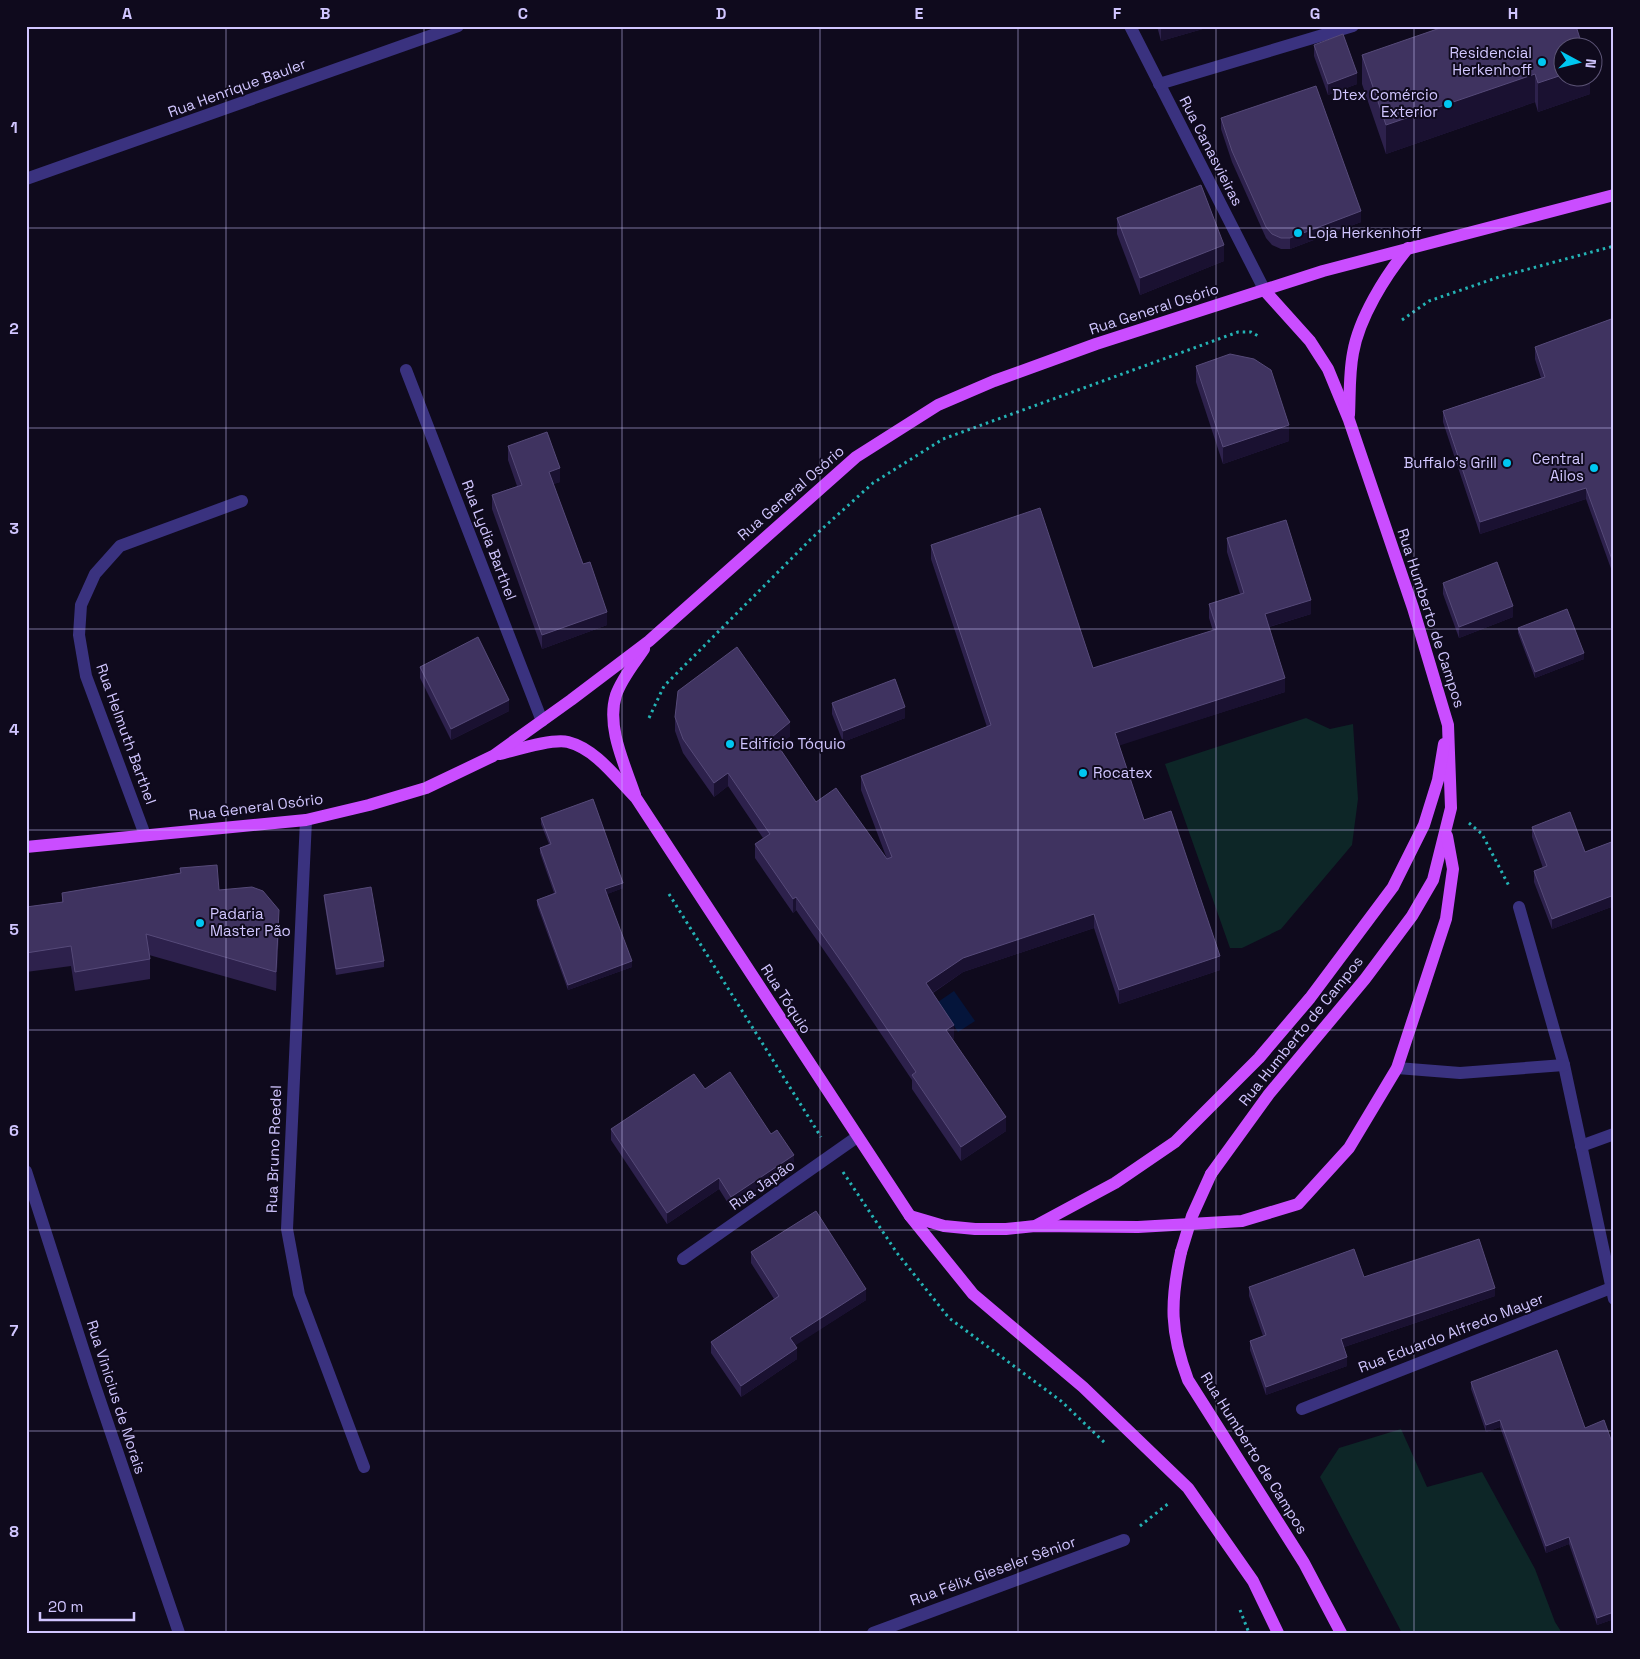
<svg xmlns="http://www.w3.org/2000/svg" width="1640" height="1659" viewBox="0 0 1640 1659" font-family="'Space Grotesk',sans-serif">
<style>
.green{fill:#0d2627}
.water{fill:#05153b}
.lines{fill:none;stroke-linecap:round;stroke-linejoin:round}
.path{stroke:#24b3b5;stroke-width:3;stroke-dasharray:2.5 4;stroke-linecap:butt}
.minor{stroke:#3a327f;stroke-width:12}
.major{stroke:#ca4dff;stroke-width:12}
.major-bridge{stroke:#ca4dff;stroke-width:12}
.wall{fill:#2d214c}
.shaded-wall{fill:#1a1131}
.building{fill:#3f3360;stroke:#564a79}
.grid{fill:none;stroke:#d1c6ff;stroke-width:1;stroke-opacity:0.55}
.poi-dot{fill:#00c7f1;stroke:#0f0a1d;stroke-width:2}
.labels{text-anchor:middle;stroke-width:4;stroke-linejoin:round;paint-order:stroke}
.poi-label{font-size:15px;fill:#d1c6ff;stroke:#0f0a1d;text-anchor:end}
.street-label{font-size:15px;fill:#d1c6ff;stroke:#0f0a1d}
.neatline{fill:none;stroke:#d1c6ff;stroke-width:2}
.grid-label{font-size:16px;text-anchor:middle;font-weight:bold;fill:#d1c6ff}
</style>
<rect width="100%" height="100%" fill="#0f0a1d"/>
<!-- green -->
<g class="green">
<path d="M1306,718L1330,729L1353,724L1358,799L1352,845L1281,929L1242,948H1230L1165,764Z"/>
<path d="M1401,1429L1427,1487L1482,1472L1535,1569L1555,1622L1562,1633H1402L1320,1477L1339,1448Z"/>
</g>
<!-- water -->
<path class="water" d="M954,991L975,1021L958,1032L938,1002Z"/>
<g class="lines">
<!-- path -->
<g class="path">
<path d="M1402,320L1429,301L1499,277L1614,246"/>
<path d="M649,718L664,686L813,537L873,483L943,439L1238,332H1251L1260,337"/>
<path d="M1469,823L1482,834L1509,886"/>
<path d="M669,894L821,1137"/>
<path d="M843,1172L897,1253L949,1318L1061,1401L1105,1443"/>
<path d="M1140,1526L1169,1503"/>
<path d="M1240,1610L1249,1633"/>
</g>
<!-- minor -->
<g class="minor">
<path d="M1130,26L1265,291"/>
<path d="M1159,84L1353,26"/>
<path d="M26,179L458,26"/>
<path d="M406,370L542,721"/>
<path d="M306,820L287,1229L299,1294L364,1467"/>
<path d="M145,835L86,676L79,635L81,605L95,574L120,546L242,501"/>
<path d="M1519,907L1564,1065L1614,1299"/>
<path d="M1397,1068L1460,1073L1564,1065"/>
<path d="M1581,1146L1614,1134"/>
<path d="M26,1171L94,1383L179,1633"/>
<path d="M683,1259L857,1137"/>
<path d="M1302,1409L1611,1288"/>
<path d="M873,1633L1124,1540"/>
</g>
<!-- major -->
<g class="major">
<path d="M1349,415C1350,395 1349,374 1353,353C1359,318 1385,276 1408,248"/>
<path d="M500,754C516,750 553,738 568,742C596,749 617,779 636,798L910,1216L973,1294L1083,1387L1188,1488L1253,1581L1278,1633"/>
<path d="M635,795C625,765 606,727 616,695C622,678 634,664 644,649"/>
<path d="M26,847L306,820L369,805L426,788L493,756L571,700L649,641L856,457L938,405L994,381L1096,344L1323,271L1614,195"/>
<path d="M1211,1174L1269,1094L1365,979L1412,916L1433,880L1451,808L1448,725L1413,608L1349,420L1328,369L1310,341L1265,291"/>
<path d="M910,1216L944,1226L975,1229H1006L1035,1226L1138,1227L1242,1221L1298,1204L1349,1148L1397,1068L1446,919L1453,869L1447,836"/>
<path d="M1037,1225L1115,1183L1175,1142L1259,1058L1310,998L1393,887L1424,825L1438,780L1444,744"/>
<path d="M1181,1252C1170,1302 1170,1332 1188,1380L1304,1563L1341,1633"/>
</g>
<!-- major-bridge -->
<path class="major-bridge" d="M1181,1252L1192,1216L1211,1174"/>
</g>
<!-- wall -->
<g class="wall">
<path d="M1157,26H1213L1161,41Z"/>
<path d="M1314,45L1357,84L1328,95L1314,56Z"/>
<path d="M1362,55L1590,78V94L1538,112L1535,102L1386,154L1362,84Z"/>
<path d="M1221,118L1361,222L1290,249H1281L1272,245L1266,238L1232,162L1221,129Z"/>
<path d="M1117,218L1224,261L1140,295L1117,234Z"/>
<path d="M1614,318V577L1586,499L1480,534L1443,422V411L1541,378L1535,359V347Z"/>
<path d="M1196,366L1289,441L1223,464L1196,382Z"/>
<path d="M508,446L560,482L553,484L583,564L607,625L542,649L492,509V495L517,486L508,460Z"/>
<path d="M1227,538L1311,614L1269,627L1285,692L1119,745L1144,820L1220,970L1119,1004L1094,928L963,972L933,993L954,1038L953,1039L1006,1131L961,1161L912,1089V1080L850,988L796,910L793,913L755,858V844L763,838L728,786L714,797L683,753L675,731V717L790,736L778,746L816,802L887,859L861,790V776L987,727L931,559V545L1093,668L1213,631L1209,618V604L1240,594L1227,552Z"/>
<path d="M1443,583L1513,617L1459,638L1443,594Z"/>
<path d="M1518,628L1584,659L1535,678L1518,633Z"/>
<path d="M420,667L509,711L451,740L420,678Z"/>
<path d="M832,703L905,718L843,742L832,714Z"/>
<path d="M541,818L623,888L607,894L632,967L568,990L537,905V900L554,893L540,853V848L549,844L541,824Z"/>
<path d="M1532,827L1585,852L1614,841V906L1552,929L1534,882V871L1543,868L1532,837Z"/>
<path d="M180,868L219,890L279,929L276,991L149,955L150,959V979L75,991L71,966L26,972V907L62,902V893L180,873Z"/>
<path d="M324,895L384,961V967L336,975L324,900Z"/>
<path d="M705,1089L771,1134L794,1166L731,1208L719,1189L667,1224L611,1140V1129Z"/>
<path d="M751,1252L866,1300L795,1345L797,1359L741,1397L711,1353V1342L774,1299L751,1263Z"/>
<path d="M1364,1277L1495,1296L1344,1347L1347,1366L1266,1395L1250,1350V1341L1263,1336L1249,1296V1287Z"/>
<path d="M1471,1382L1585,1428L1614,1448V1619L1597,1625L1569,1544L1546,1553L1500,1427L1486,1432L1471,1389Z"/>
</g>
<!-- shaded-wall -->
<g class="shaded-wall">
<path d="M1161,26H1213L1161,41Z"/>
<path d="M1357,73V84L1328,95V84Z"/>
<path d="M1535,74V102L1386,154V125Z"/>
<path d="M1562,75V78H1590V94L1538,112V83Z"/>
<path d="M1361,211V222L1290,249V238Z"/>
<path d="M1224,245V261L1140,295V278Z"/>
<path d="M1289,425V441L1223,464V447Z"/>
<path d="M560,468V482L549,486V472Z"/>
<path d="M1586,488V499L1480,534V522Z"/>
<path d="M1311,600V614L1265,628V614Z"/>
<path d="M1513,606V617L1459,638V627Z"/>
<path d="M607,612V625L542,649V635Z"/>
<path d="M1584,653V659L1535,678V672Z"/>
<path d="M1285,678V692L1115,747V733Z"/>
<path d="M509,700V711L451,740V729Z"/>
<path d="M905,707V718L843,742V731Z"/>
<path d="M790,722V736L772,751V737Z"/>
<path d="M728,773V786L714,797V783Z"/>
<path d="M623,883V888L605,895V889Z"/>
<path d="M1614,895V906L1552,929V919Z"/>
<path d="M796,897V910L793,913V899Z"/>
<path d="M279,910V929L276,991V972Z"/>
<path d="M1094,914V928L963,972L926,997V983L963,958Z"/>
<path d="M1220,956V970L1119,1004V990Z"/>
<path d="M632,961V967L568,990V985Z"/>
<path d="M954,1025V1038L946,1044V1030Z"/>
<path d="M1006,1117V1131L961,1161V1147Z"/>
<path d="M794,1155V1166L731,1208V1197Z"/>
<path d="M719,1178V1189L667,1224V1213Z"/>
<path d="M1495,1288V1296L1341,1348V1339Z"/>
<path d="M866,1289V1300L790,1349V1338Z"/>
<path d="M797,1348V1359L741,1397V1386Z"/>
<path d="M1347,1357V1366L1266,1395V1387Z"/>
<path d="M1500,1420V1427L1486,1432V1425Z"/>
<path d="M1569,1537V1544L1546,1553V1546Z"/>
<path d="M1614,1612V1619L1597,1625V1618Z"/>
</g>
<!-- building -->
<g class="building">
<path d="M1446,26H1576L1583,48H1562V75L1538,83L1535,74L1386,125L1362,55Z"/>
<path d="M1343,34L1357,73L1328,84L1314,45Z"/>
<path d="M1316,86L1361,211L1290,238H1281L1272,234L1266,227L1232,151L1221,118Z"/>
<path d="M1201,185L1224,245L1140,278L1117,218Z"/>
<path d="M1614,318V565L1586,488L1480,522L1443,411L1545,377L1535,347Z"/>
<path d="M1230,354L1254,359L1271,370L1289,425L1223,447L1196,366Z"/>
<path d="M547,432L560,468L549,472L583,564L590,562L607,612L542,635L492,495L522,485L508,446Z"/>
<path d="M1040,508L1093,668L1217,629L1209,604L1244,593L1227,538L1286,520L1311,600L1265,614L1285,678L1115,733L1144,820L1171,811L1220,956L1119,990L1094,914L963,958L926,983L954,1025L946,1030L1006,1117L961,1147L912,1075L916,1072L850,974L796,897L793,899L755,844L770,834L728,773L714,783L683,739L675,717L678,691L737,647L790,722L772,737L816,802L836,788L887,859L892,857L861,776L991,725L931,545Z"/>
<path d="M1497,562L1513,606L1459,627L1443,583Z"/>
<path d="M1567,609L1584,653L1535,672L1518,628Z"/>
<path d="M478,637L509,700L451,729L420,667Z"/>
<path d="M895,679L905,707L843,731L832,703Z"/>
<path d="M593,799L623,883L605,889L632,961L568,985L537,900L556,893L540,848L551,844L541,818Z"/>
<path d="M1570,812L1585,852L1614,841V895L1552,919L1534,871L1547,866L1532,827Z"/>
<path d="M217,865L219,890L252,887L263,891L279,910L276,972L146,934L150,959L75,972L71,946L26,953V907L63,902L62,893L181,873L180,868Z"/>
<path d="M371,887L384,961L336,969L324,895Z"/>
<path d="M730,1072L771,1134L777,1130L794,1155L731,1197L719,1178L667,1213L611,1129L694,1074L705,1089Z"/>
<path d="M816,1211L866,1289L790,1338L797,1348L741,1386L711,1342L779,1296L751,1252Z"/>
<path d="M1479,1239L1495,1288L1341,1339L1347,1357L1266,1387L1250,1341L1266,1335L1249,1287L1354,1249L1364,1277Z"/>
<path d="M1557,1350L1585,1428L1604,1420L1614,1448V1612L1597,1618L1569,1537L1546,1546L1500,1420L1486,1425L1471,1382Z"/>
</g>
<!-- grid -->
<path class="grid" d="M226,26V1633M424,26V1633M622,26V1633M820,26V1633M1018,26V1633M1216,26V1633M1414,26V1633M26,228H1614M26,428H1614M26,629H1614M26,830H1614M26,1030H1614M26,1230H1614M26,1431H1614"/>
<!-- markers -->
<g class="poi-dot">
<circle cx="1542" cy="62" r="5"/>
<circle cx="1448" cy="104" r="5"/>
<circle cx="1298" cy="233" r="5"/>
<circle cx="1507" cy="463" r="5"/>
<circle cx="1594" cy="468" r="5"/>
<circle cx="730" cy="744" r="5"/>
<circle cx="1083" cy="773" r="5"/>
<circle cx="200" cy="923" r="5"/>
</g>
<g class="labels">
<!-- poi labels -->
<g class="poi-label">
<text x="1532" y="58">Residencial<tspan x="1532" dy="17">Herkenhoff</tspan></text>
<text x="1438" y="100">Dtex Comércio<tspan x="1438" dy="17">Exterior</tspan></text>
<text x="1308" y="238" text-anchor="start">Loja Herkenhoff</text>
<text x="1584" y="464">Central<tspan x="1584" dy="17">Ailos</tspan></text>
<text x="1497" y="468">Buffalo's Grill</text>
<text x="740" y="749" text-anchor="start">Edifício Tóquio</text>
<text x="1093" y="778" text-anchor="start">Rocatex</text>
<text x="210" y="919" text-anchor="start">Padaria<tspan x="210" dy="17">Master Pão</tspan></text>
</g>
<!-- street labels -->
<g class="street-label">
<text transform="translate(237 88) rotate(-20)" y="5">Rua Henrique Bauler</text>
<text transform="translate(1211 151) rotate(63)" y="5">Rua Canasvieiras</text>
<text transform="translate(1154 309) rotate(-18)" y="5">Rua General Osório</text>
<text transform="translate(791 493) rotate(-41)" y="5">Rua General Osório</text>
<text transform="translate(489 540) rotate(69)" y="5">Rua Lydia Barthel</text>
<text transform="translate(1431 618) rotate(72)" y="5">Rua Humberto de Campos</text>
<text transform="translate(126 734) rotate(70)" y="5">Rua Helmuth Barthel</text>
<text transform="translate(256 807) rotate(-7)" y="5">Rua General Osório</text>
<text transform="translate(786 999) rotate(57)" y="5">Rua Tóquio</text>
<text transform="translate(1301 1031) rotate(-51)" y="5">Rua Humberto de Campos</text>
<text transform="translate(274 1149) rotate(-88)" y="5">Rua Bruno Roedel</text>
<text transform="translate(762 1185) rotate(-35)" y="5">Rua Japão</text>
<text transform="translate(1451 1333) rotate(-21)" y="5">Rua Eduardo Alfredo Mayer</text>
<text transform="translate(116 1397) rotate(72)" y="5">Rua Vinicius de Morais</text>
<text transform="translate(1254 1453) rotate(58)" y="5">Rua Humberto de Campos</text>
<text transform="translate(993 1571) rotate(-20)" y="5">Rua Félix Gieseler Sênior</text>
</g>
</g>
<!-- border -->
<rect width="1640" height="1659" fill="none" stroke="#0f0a1d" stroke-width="55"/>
<!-- north arrow -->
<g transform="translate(1578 62) rotate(97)"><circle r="24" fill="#0f0a1d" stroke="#5d5577"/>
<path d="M0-4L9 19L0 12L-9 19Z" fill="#00c7f1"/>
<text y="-8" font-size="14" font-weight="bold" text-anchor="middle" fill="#d1c6ff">N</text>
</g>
<!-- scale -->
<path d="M40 1612v8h94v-8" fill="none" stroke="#d1c6ff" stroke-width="2.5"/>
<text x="48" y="1612" font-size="15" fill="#d1c6ff" stroke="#0f0a1d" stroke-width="4" paint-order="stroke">20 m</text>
<rect x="28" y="28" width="1584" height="1604" class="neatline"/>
<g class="grid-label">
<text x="127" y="19">A</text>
<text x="325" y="19">B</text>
<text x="523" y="19">C</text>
<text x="721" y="19">D</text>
<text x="919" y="19">E</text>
<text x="1117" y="19">F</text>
<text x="1315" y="19">G</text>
<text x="1513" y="19">H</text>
<text x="14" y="133">1</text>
<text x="14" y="334">2</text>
<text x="14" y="534">3</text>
<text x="14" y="735">4</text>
<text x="14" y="935">5</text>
<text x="14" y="1136">6</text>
<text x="14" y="1336">7</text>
<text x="14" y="1537">8</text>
</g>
</svg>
